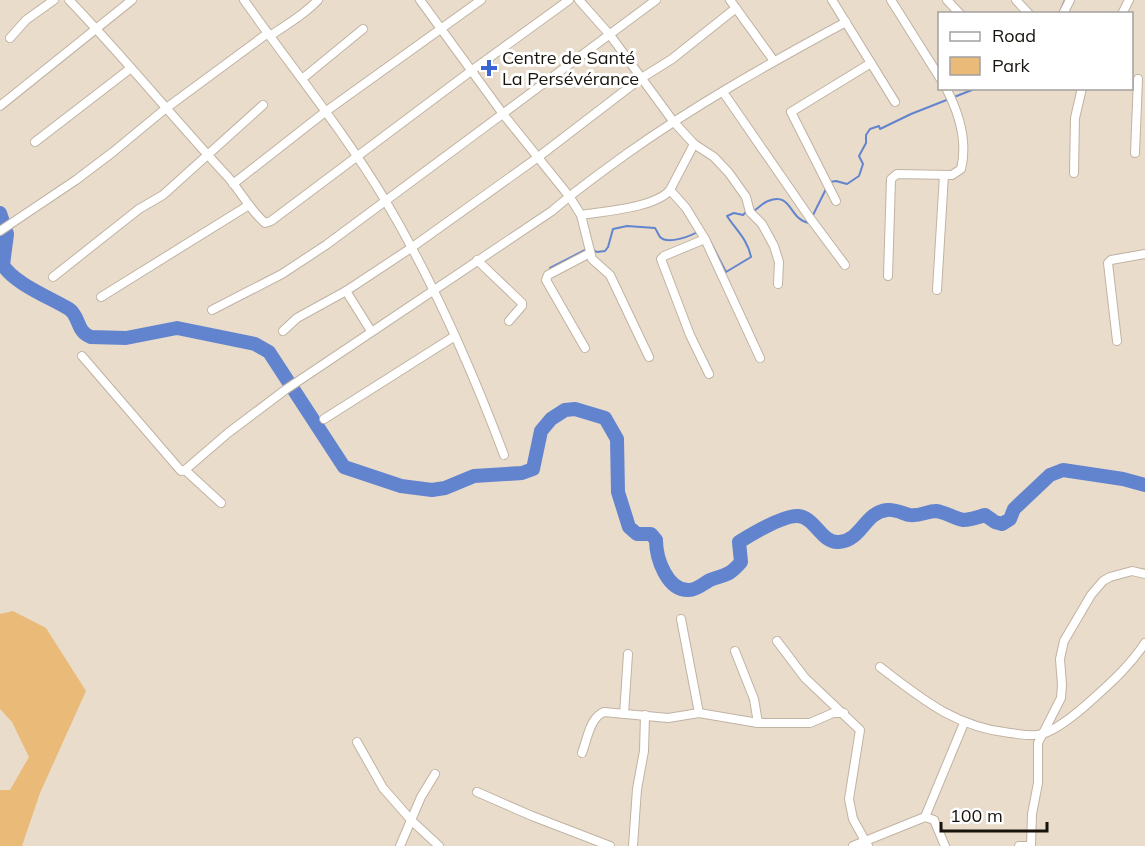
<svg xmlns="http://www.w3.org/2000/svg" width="1145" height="846" viewBox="0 0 1145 846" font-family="Mulish,sans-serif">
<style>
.green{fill:#eaba78}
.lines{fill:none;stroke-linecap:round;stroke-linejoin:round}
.stream{stroke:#6284cf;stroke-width:2}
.river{stroke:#6284cf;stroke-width:14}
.street-casing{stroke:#c0b3a3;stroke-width:10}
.street{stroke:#fff;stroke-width:8}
.poi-dot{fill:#3864d4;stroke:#fff;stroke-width:2}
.labels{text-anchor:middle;stroke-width:6;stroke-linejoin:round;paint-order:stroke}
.poi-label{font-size:18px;fill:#18130d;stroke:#fff;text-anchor:start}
</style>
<rect width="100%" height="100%" fill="#e9dccb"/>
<!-- green -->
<path class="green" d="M13,611L46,628L86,691L40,793L22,846H0V790H10L29,757L12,722L0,709V614Z"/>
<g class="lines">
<!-- stream -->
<g class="stream">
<path d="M1059,14L1065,0"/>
<path d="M830,182L836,181L847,184L859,176L863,164L859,156L866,143V135L870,129L879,126L880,129L911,114L977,88"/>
<path d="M752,212C758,209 762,203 768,201C792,191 789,220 809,223L827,187"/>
<path d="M708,237L726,272L751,257C748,240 736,230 727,216L734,213L743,215L747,211"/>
<path d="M592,249L597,252L605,251L608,247L613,229L627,226L655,228C657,231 658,234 660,237C668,245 691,236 699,231"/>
<path d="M550,268L587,249"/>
</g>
<!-- river -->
<path class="river" d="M0,213L7,234L3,265C13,283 51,298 69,309C80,316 76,332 91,337L126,338L177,328L255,344L269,352L344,467L401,486L432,490L445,488L474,476L522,473L533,469L541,431L551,419L565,410L575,409L605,418L617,439L618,492L629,527L637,534H651L656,540C656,558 667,591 689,590C697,590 704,583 710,580C726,574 729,576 741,562L739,542C752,534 783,515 798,516C815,517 822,544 839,542C861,541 865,512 887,510C895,509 902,513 909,515C919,517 927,511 936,511C945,512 954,518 963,520C970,520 979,517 985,515L995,522L1002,524L1010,519L1014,509L1050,475L1063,470L1123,479L1145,485"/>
<!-- street casing -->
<g class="street-casing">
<g id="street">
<path d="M69,0C124,57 174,119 228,177C241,192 250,210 265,223L271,221L471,71L569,0"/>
<path d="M244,0C291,67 343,130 385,200C433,281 471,367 504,455"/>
<path d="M420,0L503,114L569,196L581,215L592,259L610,275L649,357"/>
<path d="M579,0L610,35L673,121L694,144L714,157L729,173L746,197L750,212L762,224L774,246L779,262L778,284"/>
<path d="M730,0L774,61"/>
<path d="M832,0L895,102"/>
<path d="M891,0L940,78"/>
<path d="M947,0L960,14"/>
<path d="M1016,0L1029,14"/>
<path d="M1063,14L1070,0"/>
<path d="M1122,14L1129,0"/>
<path d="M270,36C287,24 303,16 318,0"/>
<path d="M10,38L26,20L54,0"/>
<path d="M302,79L363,29"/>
<path d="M723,92L810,218L845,265"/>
<path d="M0,106L132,0"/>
<path d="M35,142L131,68"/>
<path d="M1135,153L1138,79"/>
<path d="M1074,173L1075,118L1082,88"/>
<path d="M233,184L325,112L481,0"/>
<path d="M670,190L686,208L705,239L760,358"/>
<path d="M836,201L791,112L871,63"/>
<path d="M581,215C604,211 655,208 670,190L694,144"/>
<path d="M0,231L76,180L113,152L165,109L268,33"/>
<path d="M705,239L664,256L661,259L690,335L709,374"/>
<path d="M477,260L522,303V306L509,321"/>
<path d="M888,276L891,179L897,174L952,175L961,169C968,141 959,113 946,88"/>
<path d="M53,277L139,209L163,195L263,105"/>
<path d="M937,290L944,175"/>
<path d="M346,291L371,331"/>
<path d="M101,297L249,205"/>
<path d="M212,310L282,274L326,245L656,0"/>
<path d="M283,331L297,318L346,291L411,248L537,158L640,79L672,59L736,8"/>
<path d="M1117,341L1108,263L1111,260L1145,254"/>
<path d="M585,348L546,280L548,275L590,253"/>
<path d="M82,356L181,471L185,470L221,503"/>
<path d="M324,419L455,336"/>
<path d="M185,470L228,433L285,390L552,211C575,191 600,173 625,155C695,105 770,63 846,22"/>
<path d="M681,619L699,713"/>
<path d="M777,641L805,678L860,730L849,799L853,819L868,846"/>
<path d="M735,651L754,699L758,723"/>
<path d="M880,667C922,699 955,727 1010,733C1020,734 1032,737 1042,734C1059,729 1082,709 1095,697C1114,680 1131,664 1145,643"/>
<path d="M624,714L628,654"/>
<path d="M357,742L383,788L412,821L439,846"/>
<path d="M582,753C587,740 590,717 604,712L668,718L699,713L758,723H810L833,713H844"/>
<path d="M477,792L532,816L610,846"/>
<path d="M925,817L964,723"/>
<path d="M400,846L421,797L435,774"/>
<path d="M633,846L637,789L644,751L645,715"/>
<path d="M853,846L925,817L934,820L945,846"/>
<path d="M1019,846H1031"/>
<path d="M1031,846L1032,814L1038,783V743L1061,698L1062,685L1060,659L1064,641L1091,595L1103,581L1110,577L1132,571L1145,574"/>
</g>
</g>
<!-- street -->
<use href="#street" class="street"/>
</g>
<!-- markers -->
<path class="poi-dot" d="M486 59h6v6h6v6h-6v6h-6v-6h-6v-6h6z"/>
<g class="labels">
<!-- poi labels -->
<g class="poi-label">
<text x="502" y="64">Centre de Santé<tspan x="502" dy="21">La Persévérance</tspan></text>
</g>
</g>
<!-- legend -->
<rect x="938" y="12" width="195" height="78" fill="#ffffff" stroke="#a3a19e" stroke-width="1.5"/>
<rect x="950" y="32" width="30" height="9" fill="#ffffff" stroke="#a3a19e" stroke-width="1.5"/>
<text x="992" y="42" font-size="18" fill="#18130d">Road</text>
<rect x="950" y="57" width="30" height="18" fill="#eaba78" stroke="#a3a19e" stroke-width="1.5"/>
<text x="992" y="72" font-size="18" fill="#18130d">Park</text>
<!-- scale -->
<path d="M941 822v9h106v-9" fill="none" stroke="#18130d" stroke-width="3"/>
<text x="950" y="822" font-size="18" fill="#18130d" stroke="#ffffff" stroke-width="4.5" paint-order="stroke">100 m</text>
</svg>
